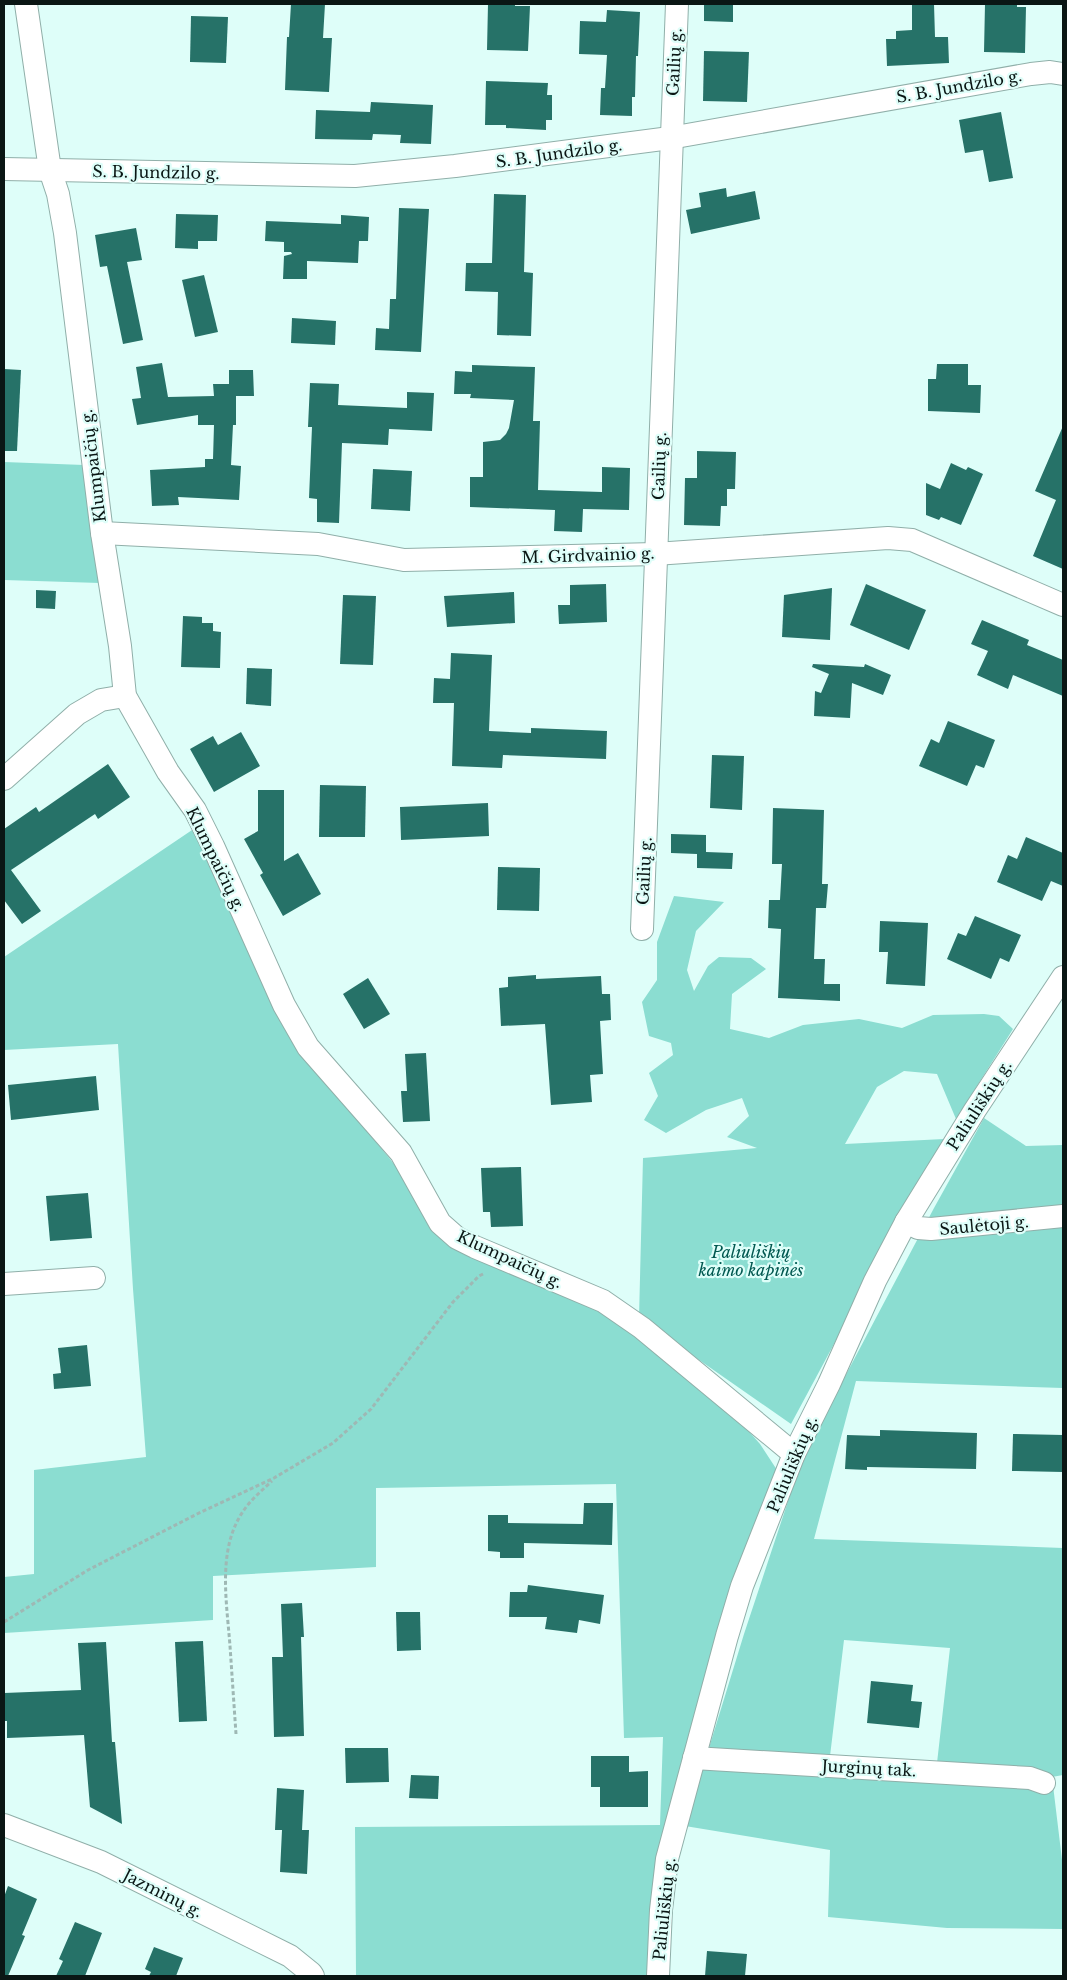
<svg xmlns="http://www.w3.org/2000/svg" width="1067" height="1980" viewBox="0 0 1067 1980" font-family="'Libre Baskerville',serif">
<style>
.green{fill:#8bddd1;fill-rule:evenodd}
.building{fill:#267268}
.lines{fill:none;stroke-linecap:round;stroke-linejoin:round}
.minor-casing{stroke:#90afa9;stroke-width:24}
.path{stroke:#9eb8b4;stroke-width:3;stroke-dasharray:4 2.5;stroke-linecap:butt}
.minor{stroke:#fff;stroke-width:22}
.labels{text-anchor:middle;stroke-width:4.5;stroke-linejoin:round;paint-order:stroke}
.street-label{font-size:16px;fill:#0a1614;stroke:#defef9}
.park-label{font-size:16px;font-style:italic;fill:#005850;stroke:#defef9}
</style>
<rect width="100%" height="100%" fill="#defef9"/>
<!-- green -->
<g class="green">
<path d="M4,462L84,465L100,583L4,580Z"/>
<path d="M198,826L320,1074L390,1159L411,1186L430,1217L595,1306L627,1327L731,1411L760,1444L777,1470L723,1611L649,1976H356L355,1827L660,1825L663,1737L624,1738L616,1484L376,1488V1567L213,1576V1620L4,1633V1577L34,1574V1470L146,1457L133,1289L118,1044L4,1050V957Z"/>
<path d="M674,896L724,902L696,931L687,970L694,991L708,966L719,957L751,958L766,969L732,994L730,1029L769,1038L803,1025L859,1019L902,1028L933,1015L984,1014L999,1016L1013,1029L956,1119L937,1074L904,1071L877,1087L845,1144L944,1139L791,1424L639,1318L643,1158L757,1148L727,1137L749,1116L742,1098L706,1110L666,1133L644,1120L658,1096L649,1073L673,1055L671,1043L649,1036L642,1002L657,980V942Z"/>
<path d="M984,1118L1026,1146L1063,1145V1388L856,1381L814,1539L1063,1548V1775L1052,1777L1063,1868V1929L947,1928L828,1917L830,1850L685,1826L744,1634L803,1456L934,1208ZM844,1640L950,1648L937,1763L830,1756Z"/>
</g>
<!-- building -->
<g class="building">
<path d="M291,4H325L323,38H332L329,92L285,90L287,37H289Z"/>
<path d="M488,4H515V6H530L528,51L487,50Z"/>
<path d="M704,4H733V22L704,21Z"/>
<path d="M912,4H934L935,37H948L949,63L887,66L886,39H896V31L912,30Z"/>
<path d="M985,4H1017V7H1026L1025,53L984,52Z"/>
<path d="M607,10L640,12L638,56H636L635,97H632V116L600,115L601,88H605L607,55L579,54L580,21L606,22Z"/>
<path d="M191,16L228,17L226,63L190,62Z"/>
<path d="M704,51L749,52L747,102L703,101Z"/>
<path d="M486,81L548,83L547,95H552V120H546V130L506,128V125H485Z"/>
<path d="M371,102L433,105L431,144L400,143L401,135L373,134L372,140L315,139L316,110L370,112Z"/>
<path d="M1001,112L1013,178L989,182L983,150L965,153L959,120Z"/>
<path d="M726,188L727,197L755,191L760,219L691,234L686,210L701,207L699,193Z"/>
<path d="M494,194L526,195L524,272L533,273L531,336L497,335L498,292L465,291L466,263H492Z"/>
<path d="M399,208L429,209L421,352L375,350L376,328L389,329L390,299H396Z"/>
<path d="M176,214L218,215L217,241H198V249L175,248Z"/>
<path d="M341,215L369,217L368,241H359L358,263L307,261V279H283L284,256L292,254L291,252H284V242L265,241L266,221L341,224Z"/>
<path d="M136,228L142,260L127,262L143,340L123,344L107,266L100,267L95,235Z"/>
<path d="M204,275L218,332L195,337L182,280Z"/>
<path d="M292,318L336,321L335,345L291,343Z"/>
<path d="M162,363L168,397L214,396L213,384H229V370H253L254,396H236V425H233L231,465L241,466L239,500L178,497L179,505L152,506L150,470L205,467V459H213L214,425H198V415L137,425L132,399L141,398L136,367Z"/>
<path d="M937,364H968V385H981L980,413L928,411V379H936Z"/>
<path d="M472,365L535,367L533,421H540L538,490L602,492V467L630,468L629,510L583,509L582,532L554,531L555,510L470,507V477H483V442L500,440L506,434L509,428L514,400L470,398L471,394H454L455,371L472,372Z"/>
<path d="M4,369L21,370L17,451H4Z"/>
<path d="M310,383L339,384L338,405L407,408V392L434,393L432,431L389,429L388,445L342,443L339,523L317,522V499L309,498L312,427H308Z"/>
<path d="M1063,426V569L1033,556L1056,500L1035,491Z"/>
<path d="M697,451L736,452L735,489H727V506H721L720,526L684,525L685,478H697Z"/>
<path d="M951,463L966,470L968,467L983,474L961,525L941,517L939,520L926,515V483L940,489Z"/>
<path d="M373,469L412,471L410,511L371,509Z"/>
<path d="M606,584L607,622L559,624L558,605H570V585Z"/>
<path d="M866,584L926,610L909,650L850,625Z"/>
<path d="M832,588L830,640L782,637L784,595Z"/>
<path d="M36,590L56,591L55,609L36,608Z"/>
<path d="M514,592L515,623L447,627L444,596Z"/>
<path d="M343,595L376,596L373,665L340,664Z"/>
<path d="M183,616L202,617V623H213V631L221,632L220,668L181,667Z"/>
<path d="M982,620L1029,640L1027,645L1063,660V696L1013,675L1008,689L977,675L988,651L971,644Z"/>
<path d="M451,653L492,655L489,731L531,733V728L607,731L606,759L503,755L502,768L452,766L454,703H433L434,678L450,679Z"/>
<path d="M813,664L864,667L865,664L891,675L883,695L852,683L850,718L814,716L815,691L821,693L829,674L812,667Z"/>
<path d="M247,668L272,669L271,706L246,704Z"/>
<path d="M948,721L995,740L984,768L976,765L967,786L919,766L931,739L939,743Z"/>
<path d="M241,732L260,766L214,792L190,749L213,736L218,745Z"/>
<path d="M712,755L744,756L742,810L710,808Z"/>
<path d="M108,764L130,797L98,819L95,814L11,870L41,911L22,924L4,900V829L36,807L39,812Z"/>
<path d="M320,785L366,786L365,837H319Z"/>
<path d="M258,790H284V861L298,853L321,894L283,916L260,875L263,873L244,839L258,831Z"/>
<path d="M488,803L489,836L401,840L400,807Z"/>
<path d="M773,808L824,810L822,884H828L826,908H816L814,959H825L824,984H840V1001L778,998L781,929L768,928L769,900H780L782,864H772Z"/>
<path d="M671,834L706,835V852L733,853L732,869L697,868V854L671,853Z"/>
<path d="M1026,837L1063,853V886L1051,881L1042,901L997,882L1008,855L1017,859Z"/>
<path d="M498,867L540,868L539,911L497,910Z"/>
<path d="M975,916L1021,935L1009,962L1000,958L991,979L947,959L958,933L966,936Z"/>
<path d="M880,921L928,923L925,986L886,984L888,952H879Z"/>
<path d="M536,975V979L601,976L602,994H610L611,1020L600,1021L603,1074L590,1075L592,1102L551,1105L545,1024L501,1026L499,988L508,987V977Z"/>
<path d="M368,978L390,1014L364,1029L343,994Z"/>
<path d="M426,1053L430,1121L403,1122L401,1091H407L405,1054Z"/>
<path d="M96,1076L99,1110L11,1120L8,1085Z"/>
<path d="M521,1167L523,1226L491,1227L490,1212H483L481,1168Z"/>
<path d="M88,1193L92,1238L50,1241L46,1196Z"/>
<path d="M87,1345L91,1386L54,1389L53,1374L61,1373L58,1348Z"/>
<path d="M880,1430L977,1433L976,1469L867,1467V1470L845,1469L847,1435L880,1436Z"/>
<path d="M1013,1434L1063,1435V1472L1012,1471Z"/>
<path d="M584,1503H613L612,1545L524,1543V1558H500V1552L488,1551V1515H508V1523L583,1524Z"/>
<path d="M528,1585L604,1595L600,1624L579,1620L577,1633L545,1629L547,1617H509L510,1592H527Z"/>
<path d="M302,1603L304,1637H301L304,1736L274,1737L272,1657H283L281,1604Z"/>
<path d="M396,1612H420L421,1650L397,1651Z"/>
<path d="M203,1641L207,1721L179,1722L175,1642Z"/>
<path d="M106,1642L112,1742H115L122,1824L90,1807L84,1735L7,1738V1721H4V1693L81,1690L78,1643Z"/>
<path d="M871,1681L913,1685L911,1701L922,1702L919,1728L867,1723Z"/>
<path d="M345,1748H388L389,1782L346,1783Z"/>
<path d="M591,1756H629V1772L648,1771V1807H600V1787H591Z"/>
<path d="M411,1775L439,1776L438,1799L409,1798Z"/>
<path d="M277,1788L304,1790L302,1830H309L307,1874L280,1872L282,1830H275Z"/>
<path d="M8,1886L37,1899L22,1935L25,1936L8,1976H4V1897Z"/>
<path d="M75,1922L102,1933L85,1976H56L63,1961L59,1959Z"/>
<path d="M154,1947L183,1958L176,1976H149L151,1972L145,1969Z"/>
<path d="M707,1951L747,1954L745,1976H705Z"/>
</g>
<g class="lines">
<!-- minor casing -->
<g class="minor-casing">
<g id="minor">
<path d="M26,4L50,170L58,194L65,233L102,533L120,646L125,696L168,772L195,810L213,846L284,1005L308,1047L401,1153L440,1223L457,1238L475,1247L603,1301L642,1328L794,1454"/>
<path d="M4,169L355,176L455,166L670,138L1031,74L1050,72L1063,74"/>
<path d="M102,533L318,544L404,560L655,554L888,538L912,540L1063,605"/>
<path d="M4,779L77,714L101,700L125,696"/>
<path d="M642,929L677,4"/>
<path d="M906,1222L918,1228L931,1229L1063,1216"/>
<path d="M4,1284L94,1278"/>
<path d="M694,1758L1030,1778L1044,1783"/>
<path d="M4,1825L101,1862L290,1956L311,1973L313,1976"/>
<path d="M658,1976L661,1910L667,1859L727,1636L742,1586L794,1454L829,1384L875,1281L906,1222L975,1110L1063,977"/>
</g>
</g>
<!-- path -->
<g class="path">
<path d="M4,1622L88,1570L197,1514L274,1478L333,1443L371,1409L453,1302L479,1276L485,1273"/>
<path d="M236,1734C234,1705 232,1675 230,1646C227,1605 218,1555 239,1518C247,1503 260,1492 272,1481"/>
</g>
<!-- minor -->
<use href="#minor" class="minor"/>
</g>
<g class="labels">
<!-- street labels -->
<g class="street-label">
<text transform="translate(674 62) rotate(-87)" y="6">Gailių g.</text>
<text transform="translate(959 86) rotate(-10)" y="6">S. B. Jundzilo g.</text>
<text transform="translate(559 153) rotate(-8)" y="6">S. B. Jundzilo g.</text>
<text transform="translate(156 172) rotate(1)" y="6">S. B. Jundzilo g.</text>
<text transform="translate(93 466) rotate(-97)" y="6">Klumpaičių g.</text>
<text transform="translate(659 466) rotate(-88)" y="6">Gailių g.</text>
<text transform="translate(588 555) rotate(-2)" y="6">M. Girdvainio g.</text>
<text transform="translate(216 859) rotate(64)" y="6">Klumpaičių g.</text>
<text transform="translate(644 871) rotate(-87)" y="6">Gailių g.</text>
<text transform="translate(979 1105) rotate(-57)" y="6">Paliuliškių g.</text>
<text transform="translate(984 1225) rotate(-5)" y="6">Saulėtoji g.</text>
<text transform="translate(510 1259) rotate(25)" y="6">Klumpaičių g.</text>
<text transform="translate(792 1464) rotate(-67)" y="6">Paliuliškių g.</text>
<text transform="translate(869 1768) rotate(3)" y="6">Jurginų tak.</text>
<text transform="translate(163 1893) rotate(27)" y="6">Jazminų g.</text>
<text transform="translate(664 1909) rotate(-84)" y="6">Paliuliškių g.</text>
</g>
<!-- park labels -->
<g class="park-label">
<text x="751" y="1258">Paliuliškių<tspan x="751" dy="18">kaimo kapinės</tspan></text>
</g>
</g>
<!-- border -->
<rect width="1067" height="1980" fill="none" stroke="#0a1614" stroke-width="10"/>
</svg>
